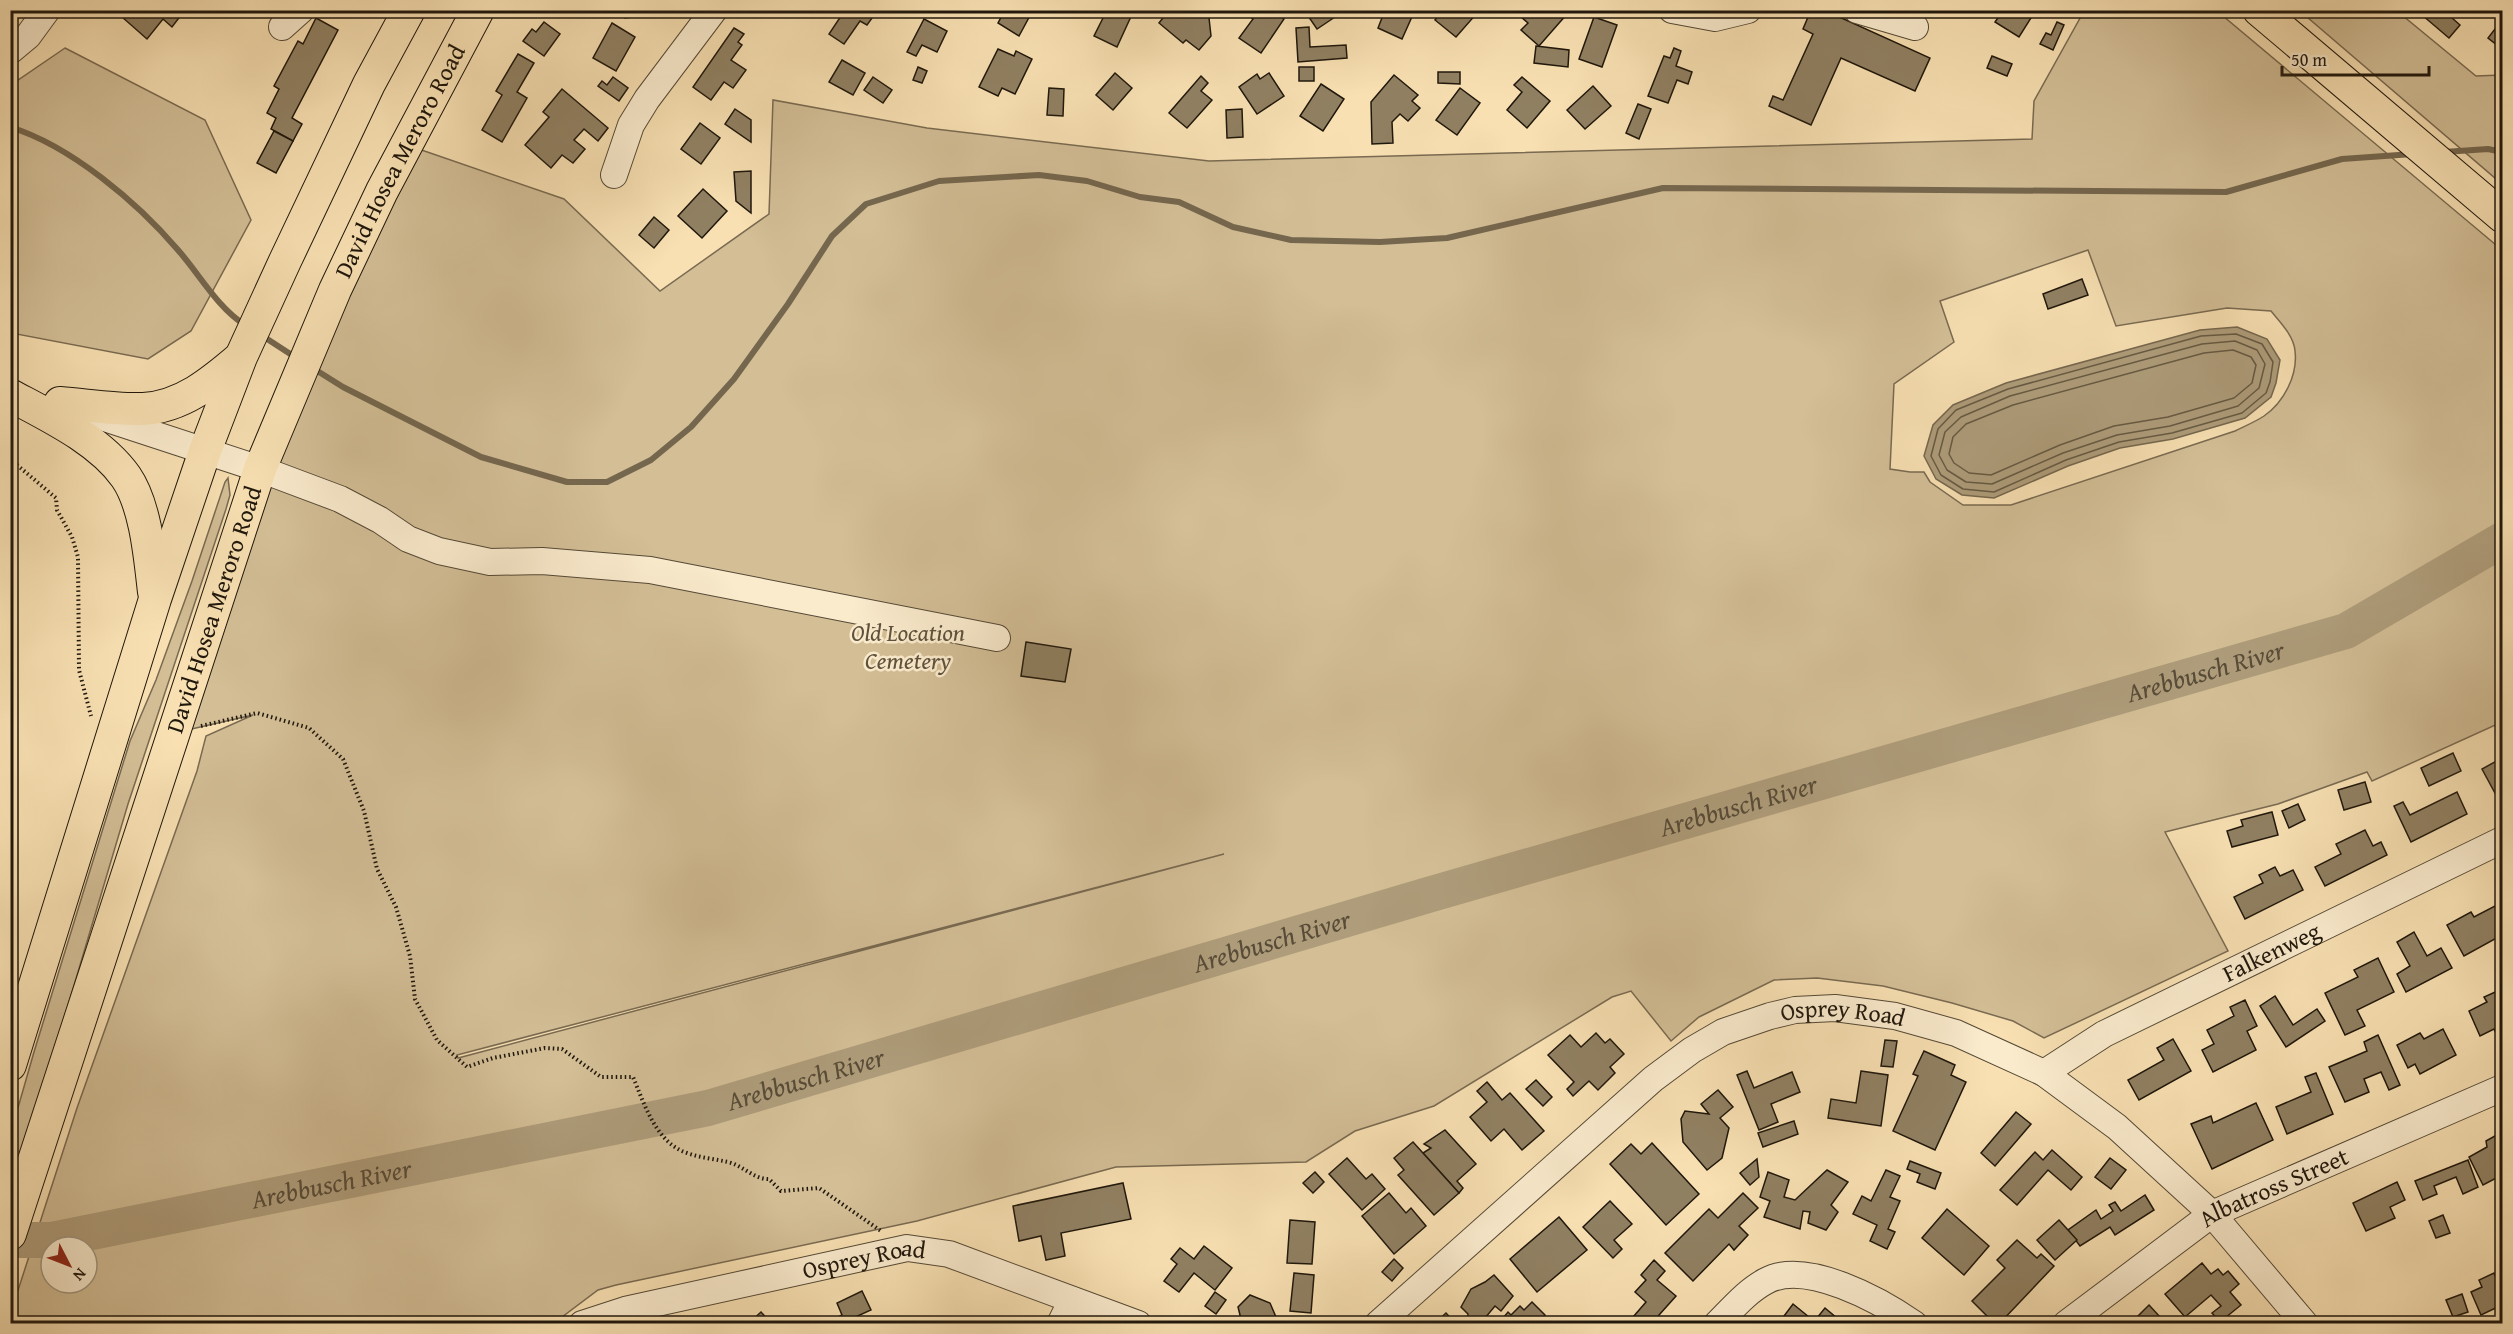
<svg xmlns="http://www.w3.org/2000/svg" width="2513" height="1334" viewBox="0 0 2513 1334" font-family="'Gentium Book Plus',serif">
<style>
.green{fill:#d3be96;stroke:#796a51;stroke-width:1.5;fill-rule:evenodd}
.water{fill:#ae9c7a;stroke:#75674e;stroke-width:1.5}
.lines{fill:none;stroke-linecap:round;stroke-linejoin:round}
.shore{stroke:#665a43;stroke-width:1.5}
.stream{stroke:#75674e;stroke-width:6}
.river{stroke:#ae9c7a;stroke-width:36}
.building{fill:#908062;stroke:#1f170c;stroke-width:1.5}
.minor-casing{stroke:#554936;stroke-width:28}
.major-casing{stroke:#1f170c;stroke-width:34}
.path{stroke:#1f170c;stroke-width:4;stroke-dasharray:1.5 3;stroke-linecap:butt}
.minor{stroke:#faebcd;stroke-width:26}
.major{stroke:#f8e0b2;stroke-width:32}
.labels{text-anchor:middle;stroke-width:5;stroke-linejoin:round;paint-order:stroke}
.street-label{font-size:24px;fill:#1f170c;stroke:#faebcd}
.park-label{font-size:24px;font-style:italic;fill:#5e513c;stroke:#faebcd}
.water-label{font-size:26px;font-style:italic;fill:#584c38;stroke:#faebcd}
</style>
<rect width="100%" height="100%" fill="#f8e0b2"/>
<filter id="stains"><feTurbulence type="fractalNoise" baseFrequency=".00333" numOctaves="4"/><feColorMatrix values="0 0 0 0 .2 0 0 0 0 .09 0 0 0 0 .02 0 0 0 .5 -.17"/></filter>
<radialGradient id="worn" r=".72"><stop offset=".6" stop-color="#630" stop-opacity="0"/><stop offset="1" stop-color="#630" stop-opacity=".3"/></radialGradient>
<!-- green -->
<g class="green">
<path d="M2084,11H2217L2502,250V722L2372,781L2367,772L2278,804L2165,832L2228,951L2044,1038L2013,1021L1952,1003L1883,986L1817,978L1774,980L1699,1017L1671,1041L1631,991L1612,997L1434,1106L1355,1131L1306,1162L1116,1167L917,1221L616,1285L598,1290L554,1323L11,1324V1312L77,1108L197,771L206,736L253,715L174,733L260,469L407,145L564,199L660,291L769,214L773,100L927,128L1209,161L2032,139L2034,101ZM2088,250L2116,326L2227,308L2271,311C2280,322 2294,336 2295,351C2298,375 2284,402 2264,416C2255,422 2245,426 2235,431L2011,505H1963L1930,482L1924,472H1910L1890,469L1894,384L1954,342L1940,301ZM1224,854L458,1058L457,1055ZM51,1247H87V1283H51Z"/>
<path d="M2300,11H2397L2476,76L2502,75V184Z"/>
<path d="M65,48L205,120L251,220L191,331L148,359L11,333V85Z"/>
<path d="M228,478L230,495L226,509L128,804L11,1197V1132L34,1052L130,741L156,680L192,581L225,482Z"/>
</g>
<!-- water -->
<path class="water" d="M2237,327L2267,339L2280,360L2276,383L2271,397L2245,418L2173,439L2120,448L2068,466L1994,498L1962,495L1936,479L1924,456L1933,425L1953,405L2006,383L2200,330Z"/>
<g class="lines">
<!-- shore -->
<g class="shore">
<path d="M2236,334L2262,344L2273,362L2270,382L2266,393L2242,413L2172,433L2119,442L2066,460L1994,492L1963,489L1941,475L1931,456L1938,429L1956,410L2008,389L2201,336Z"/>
<path d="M2235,341L2257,350L2265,364L2259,388L2238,406L2170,426L2117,435L2063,453L1992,484L1966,482L1947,470L1939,455L1945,432L1961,417L2010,396L2202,344Z"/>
<path d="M2233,350L2251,357L2256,365L2252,383L2234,398L2168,417L2114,426L2060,445L1991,475L1969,473L1954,463L1949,454L1953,437L1966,424L2013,405L2204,353Z"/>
</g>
<!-- stream -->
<g class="stream">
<path d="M10,127C71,146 137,202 178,250C200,275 217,307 245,325"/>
<path d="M2444,152L2488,149L2502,152"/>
<path d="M261,335L298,359"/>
<path d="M311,367L343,387L481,457L567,482H607L651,460L691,427L734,379L788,304L832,236L866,204L939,181L1039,175L1087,181L1140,197L1179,202L1233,227L1291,240L1380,242L1447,238L1663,188L2226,192L2342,159L2413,154"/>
</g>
<!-- river -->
<path class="river" id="s1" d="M10,1240H52L708,1108L1428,895L2346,631L2502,540"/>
</g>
<!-- building -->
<g class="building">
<path d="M127,10H185L172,27L163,19L147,39L122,17Z"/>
<path d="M624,10H667V12L625,18Z"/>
<path d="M845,10H870L875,14L867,25L860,21L844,44L829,34Z"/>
<path d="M1005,10H1033L1019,36L998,23Z"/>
<path d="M1088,10H1134L1117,47L1094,36L1105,14L1099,12L1088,13Z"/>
<path d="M1169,10H1201L1209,18L1211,36L1199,50L1186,40L1183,43L1159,23Z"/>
<path d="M1242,10H1271L1284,19L1261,53L1239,38L1253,19Z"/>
<path d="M1304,10H1343L1344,11L1317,29Z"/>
<path d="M1385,10H1415L1402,39L1378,28Z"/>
<path d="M1443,10H1477L1478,12L1456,37L1435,20Z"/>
<path d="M1511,10H1563L1567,14L1539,46L1521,30L1528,23L1521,17H1511Z"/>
<path d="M1811,10H1824L1930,58L1915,91L1841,58L1811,125L1769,106L1773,96L1783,100L1813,34L1803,29Z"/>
<path d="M2010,10H2036L2019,37L1995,22L2002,12L2007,15Z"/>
<path d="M2426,10H2443L2460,25L2449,38L2422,15Z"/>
<path d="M1594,17L1617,25L1602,67L1579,59Z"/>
<path d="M316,18L338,30L292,118L302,124L293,141L271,129L276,118L267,113L279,89L274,86L298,41L303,44Z"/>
<path d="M924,19L947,31L937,52L922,45L916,56L907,52Z"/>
<path d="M2502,20V49L2488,38Z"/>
<path d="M544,22L560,34L544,56L523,41L532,29L536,32Z"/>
<path d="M2057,22L2064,25L2053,50L2040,44L2046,33L2051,35Z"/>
<path d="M612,23L635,37L616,71L593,58Z"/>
<path d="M1309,27L1310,47L1346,45L1347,58L1298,62L1296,28Z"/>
<path d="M734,28L744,34L738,42L742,45L731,60L746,70L733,88L724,82L711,100L693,87Z"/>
<path d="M1536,46L1569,50L1568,67L1534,63Z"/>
<path d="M1674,48L1681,51L1676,66L1692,72L1688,84L1677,80L1668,103L1648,96L1664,56L1670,58Z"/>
<path d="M998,49L1014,56L1016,51L1032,59L1015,94L1002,88L998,96L979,87Z"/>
<path d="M518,54L534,63L517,92L527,98L502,142L482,130L502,95L496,91Z"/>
<path d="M1992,56L2012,64L2007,76L1987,68Z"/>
<path d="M842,60L865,73L853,95L829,82Z"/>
<path d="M918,67L927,71L922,83L913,80Z"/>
<rect x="1299" y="67" width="15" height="14"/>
<path d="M1438,72H1460V84L1438,83Z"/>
<path d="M1115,73L1132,88L1113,110L1096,95Z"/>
<path d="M1269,73L1284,96L1257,114L1239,87L1257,74L1260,79Z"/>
<path d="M1394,75L1418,95L1412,101L1420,108L1408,121L1400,114L1392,122L1393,143L1372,144L1371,102Z"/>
<path d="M1201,76L1208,83L1201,91L1212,100L1187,128L1169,113Z"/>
<path d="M613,77L628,88L619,101L598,86L602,81L607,85Z"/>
<path d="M873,77L892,90L883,103L864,90Z"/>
<path d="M1522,77L1550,101L1527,128L1507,110L1522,92L1514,85Z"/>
<path d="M1321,84L1344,99L1323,131L1300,116Z"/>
<path d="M1593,86L1611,106L1585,129L1567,110Z"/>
<path d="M1049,88L1064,89L1063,116L1047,115Z"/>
<path d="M1460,88L1480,103L1457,135L1436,120Z"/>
<path d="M562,89L608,128L598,141L584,129L574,140L585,149L573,163L562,155L551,168L525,145L549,117L543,112Z"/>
<path d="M1638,104L1651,109L1639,139L1626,133Z"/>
<path d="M735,109L751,120V142L725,124Z"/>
<path d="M1242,109L1243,137L1227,138L1226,110Z"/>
<path d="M700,123L720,138L701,164L681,149Z"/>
<path d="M274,131L293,141L276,173L257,163Z"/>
<path d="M751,171V213L736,201L734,172Z"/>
<path d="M703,189L727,211L702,238L678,216Z"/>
<path d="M654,217L669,230L654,248L639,235Z"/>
<path d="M2082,279L2088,295L2048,309L2043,294Z"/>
<path d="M1026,642L1071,649L1065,682L1021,676Z"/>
<path d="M2453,753L2461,771L2429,786L2421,768Z"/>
<path d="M2502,758V791L2496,795L2482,769Z"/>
<path d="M2365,782L2371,802L2344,810L2338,790Z"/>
<path d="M2457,792L2467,814L2411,842L2394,806L2403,802L2410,815Z"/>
<path d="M2298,804L2305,820L2289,828L2282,811Z"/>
<path d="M2272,812L2278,835L2232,847L2227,831L2243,826L2241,820Z"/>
<path d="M2365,830L2373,846L2381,842L2387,855L2325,886L2315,867L2341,854L2336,844Z"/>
<path d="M2275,867L2280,876L2293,870L2303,890L2245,919L2234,897L2263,883L2259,875Z"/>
<path d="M2495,906L2502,920V935L2464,956L2447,925L2471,912L2474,917Z"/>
<path d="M2414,932L2427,956L2441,948L2452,968L2406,992L2397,974L2410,966L2397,942Z"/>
<path d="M2378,958L2394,992L2357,1010L2365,1026L2345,1035L2325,993L2358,977L2354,970Z"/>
<path d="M2502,989V1038L2499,1040L2494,1029L2480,1036L2469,1011L2487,1002L2484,997Z"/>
<path d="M2275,996L2293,1025L2317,1009L2325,1021L2286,1047L2260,1006Z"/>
<path d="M2245,1000L2257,1026L2247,1031L2256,1050L2213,1072L2202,1050L2214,1044L2207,1030L2234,1016L2230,1007Z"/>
<path d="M2443,1029L2456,1055L2420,1074L2415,1064L2408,1068L2397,1045L2420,1033L2424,1039Z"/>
<path d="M1596,1033L1605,1043L1610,1039L1624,1054L1610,1067L1615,1073L1598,1090L1589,1081L1573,1096L1567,1089L1574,1082L1548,1055L1570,1035L1581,1047Z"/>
<path d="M2378,1035L2400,1085L2389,1090L2381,1072L2364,1079L2369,1092L2345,1102L2329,1067L2367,1051L2364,1042Z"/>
<path d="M2173,1039L2191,1071L2139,1100L2128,1080L2164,1060L2157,1048Z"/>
<path d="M1885,1040L1897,1041L1893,1067L1881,1066Z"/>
<path d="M1924,1051L1955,1065L1951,1075L1966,1082L1935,1150L1893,1131L1918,1076L1913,1074Z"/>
<path d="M1747,1071L1754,1088L1792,1072L1800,1092L1771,1104L1778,1122L1759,1130L1737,1075Z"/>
<path d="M1861,1071L1888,1075L1881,1126L1828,1118L1831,1099L1856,1103Z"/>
<path d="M2316,1073L2333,1114L2287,1134L2276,1107L2311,1092L2305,1077Z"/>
<path d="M1536,1080L1552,1097L1543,1106L1526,1089Z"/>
<path d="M1487,1082L1502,1100L1510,1093L1544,1131L1522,1150L1504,1129L1491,1141L1470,1117L1487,1102L1477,1091Z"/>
<path d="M1718,1090L1733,1107L1720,1118L1729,1128L1722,1158L1707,1170L1683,1142L1681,1119L1685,1111L1709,1114L1701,1104Z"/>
<path d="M2256,1103L2273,1140L2212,1169L2191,1124L2211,1116L2213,1123Z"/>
<path d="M2016,1112L2031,1124L1995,1166L1981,1153Z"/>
<path d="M1794,1121L1798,1134L1763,1147L1758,1133Z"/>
<path d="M1445,1130L1476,1164L1457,1181L1463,1188L1459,1193L1423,1153L1431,1148L1424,1144Z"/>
<path d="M2502,1132V1175L2483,1185L2469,1157L2487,1147L2486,1141Z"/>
<path d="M1413,1142L1459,1193L1434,1215L1398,1175L1404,1170L1394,1158Z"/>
<path d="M1652,1143L1699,1194L1666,1225L1610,1164L1631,1144L1641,1154Z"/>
<path d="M2052,1150L2082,1177L2071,1190L2048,1170L2017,1205L2000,1190L2035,1152L2043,1160Z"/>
<path d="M1347,1158L1366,1179L1372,1174L1385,1189L1362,1210L1329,1174Z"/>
<path d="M2110,1158L2126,1170L2111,1189L2095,1177Z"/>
<path d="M1757,1159L1759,1177L1750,1185L1740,1173Z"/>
<path d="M2468,1160L2478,1187L2463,1194L2456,1177L2434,1186L2437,1194L2423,1200L2415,1181Z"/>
<path d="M1910,1161L1941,1173L1935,1189L1917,1182L1920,1174L1907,1169Z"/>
<path d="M1827,1170L1848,1182L1831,1205L1838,1212L1826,1230L1808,1223L1810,1212L1803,1211L1800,1229L1764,1217L1770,1201L1760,1197L1768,1172L1789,1180L1784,1197L1795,1200Z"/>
<path d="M1886,1170L1900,1176L1890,1197L1900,1201L1888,1229L1895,1232L1887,1249L1870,1241L1877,1225L1853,1214L1862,1196L1871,1201Z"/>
<path d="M1315,1172L1324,1182L1313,1193L1303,1183Z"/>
<path d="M2397,1182L2405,1200L2390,1207L2395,1218L2366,1231L2353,1203Z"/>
<path d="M1123,1183L1131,1219L1061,1233L1065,1256L1046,1260L1041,1236L1019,1241L1013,1206Z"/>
<path d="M1389,1193L1406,1213L1411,1208L1426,1226L1394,1254L1362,1216Z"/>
<path d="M1743,1193L1758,1208L1739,1226L1748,1235L1734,1250L1729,1244L1693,1281L1665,1253L1709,1209L1718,1218Z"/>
<path d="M2145,1195L2154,1210L2115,1235L2110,1227L2080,1246L2068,1230L2096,1210L2101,1219L2113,1211L2109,1205L2115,1202L2121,1211Z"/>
<path d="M1610,1201L1632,1224L1614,1240L1622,1249L1613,1258L1583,1227Z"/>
<path d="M1947,1209L1989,1246L1964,1275L1922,1238Z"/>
<path d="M2443,1215L2450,1233L2436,1238L2429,1221Z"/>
<path d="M1559,1217L1587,1250L1537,1292L1510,1259Z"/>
<path d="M1290,1220L1315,1222L1312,1264L1287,1263Z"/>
<path d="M2059,1220L2077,1240L2055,1260L2037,1240Z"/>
<path d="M2017,1240L2037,1258L2041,1254L2054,1266L1999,1324H1995L1972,1301L2005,1268L1997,1260Z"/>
<path d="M1204,1246L1232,1268L1215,1290L1194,1273L1179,1292L1164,1281L1177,1264L1171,1259L1180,1248L1194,1259Z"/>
<path d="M1394,1259L1403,1268L1392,1281L1382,1272Z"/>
<path d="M1654,1260L1665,1271L1657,1280L1676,1296L1651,1324H1627L1646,1302L1635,1292L1646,1280L1641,1275Z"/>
<path d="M2202,1263L2211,1274L2218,1269L2223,1275L2228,1271L2239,1284L2230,1292L2241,1305L2220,1322L2212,1313L2221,1306L2211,1295L2185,1317L2165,1294Z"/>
<path d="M1294,1273L1314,1275L1311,1313L1290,1311Z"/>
<path d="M2494,1273L2502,1293V1305L2481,1315L2471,1292L2482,1287L2479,1280Z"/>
<path d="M1494,1275L1513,1296L1501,1311L1495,1306L1480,1324H1467L1468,1314L1461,1307L1471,1289L1485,1282Z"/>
<path d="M862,1291L871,1310L851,1319L853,1324H825L842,1315L837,1303Z"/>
<path d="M1215,1292L1226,1300L1216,1314L1205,1306Z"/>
<path d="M2462,1294L2468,1312L2453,1317L2446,1300Z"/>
<path d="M1250,1295L1270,1303L1279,1324H1264L1241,1319L1238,1307Z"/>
<path d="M1532,1302L1545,1315L1537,1324H1498L1508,1312L1511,1315L1520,1306L1524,1310Z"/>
<path d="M1793,1304L1809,1317L1803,1324H1778Z"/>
<path d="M2149,1305L2160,1317L2153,1324H2144L2137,1317Z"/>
<path d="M1825,1308L1844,1324H1812Z"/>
<path d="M761,1312L772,1324H748Z"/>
<path d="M1446,1313L1456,1324H1434Z"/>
</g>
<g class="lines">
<!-- minor casing -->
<g class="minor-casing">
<g id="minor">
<path d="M1672,10L1715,18L1748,10"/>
<path d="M1857,10L1915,27"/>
<path d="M282,27L301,10"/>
<path d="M10,51L28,36L47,10"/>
<path d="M614,175L631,125L647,99L714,10"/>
<path d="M92,414L260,469L340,499L380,520L408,539L439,551L490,562L542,561L650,570L997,638"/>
<path id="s2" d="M2044,1073L2104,1034L2502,840"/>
<path id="s3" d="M582,1324L625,1310L907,1248L949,1254L1138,1324"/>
<path d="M1060,1324L1072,1300"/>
<path id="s4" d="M1378,1324L1653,1079L1692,1050L1723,1032L1770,1016L1795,1010L1835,1008L1895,1016L1956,1033L2044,1073L2117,1127L2212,1214L2305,1324"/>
<path d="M1717,1324C1732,1309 1747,1291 1766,1281C1806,1259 1881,1301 1914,1324"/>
<path id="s5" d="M2066,1324L2212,1214L2502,1088"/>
</g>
</g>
<!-- major casing -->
<g class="major-casing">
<g id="major">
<path d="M2259,10L2502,216"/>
<path d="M10,395C49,416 100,440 126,477C146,506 150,558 154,592"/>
<path d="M60,403C87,405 116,410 143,409C182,407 212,382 240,358"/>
<path d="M10,1065L155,599L205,451L241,357L285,261L369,84L409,10"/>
<path id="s6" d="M10,1234L260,469L335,290L382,191L478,10"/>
</g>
</g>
<!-- path -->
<g class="path">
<path d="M10,459L56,498L57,510L72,537L78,557L79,670L91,716"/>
<path d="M201,726L257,713L309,728L343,759L364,811L377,869L396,907L410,956L415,999L437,1040L467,1067L493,1058L545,1048L562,1049L601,1077H633C644,1103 656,1143 687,1153C701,1158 715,1159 728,1162C744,1166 753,1179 769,1179L781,1191L819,1188L881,1231"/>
</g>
<!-- minor -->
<use href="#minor" class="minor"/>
<!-- major -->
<use href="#major" class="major"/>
</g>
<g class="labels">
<!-- street labels -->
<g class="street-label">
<text dy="8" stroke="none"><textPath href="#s6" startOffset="1143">David Hosea Meroro Road</textPath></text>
<text dy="8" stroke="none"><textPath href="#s6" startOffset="657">David Hosea Meroro Road</textPath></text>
<text dy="8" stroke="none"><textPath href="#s2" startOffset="258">Falkenweg</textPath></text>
<text dy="8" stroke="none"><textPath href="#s4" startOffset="576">Osprey Road</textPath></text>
<text dy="8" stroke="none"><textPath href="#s5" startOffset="250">Albatross Street</textPath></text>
<text dy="8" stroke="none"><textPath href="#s3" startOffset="290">Osprey Road</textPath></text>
</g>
<!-- park labels -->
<g class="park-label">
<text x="908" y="641">Old Location<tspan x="908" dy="28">Cemetery</tspan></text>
</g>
<!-- water labels -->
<g class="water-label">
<text dy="9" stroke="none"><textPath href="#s1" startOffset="2271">Arebbusch River</textPath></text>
<text dy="9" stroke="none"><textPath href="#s1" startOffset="1785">Arebbusch River</textPath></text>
<text dy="9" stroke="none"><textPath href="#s1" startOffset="1299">Arebbusch River</textPath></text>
<text dy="9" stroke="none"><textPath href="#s1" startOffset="813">Arebbusch River</textPath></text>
<text dy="9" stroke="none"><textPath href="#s1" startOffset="327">Arebbusch River</textPath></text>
</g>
</g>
<!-- margin -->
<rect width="2513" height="1334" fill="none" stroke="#f8e0b2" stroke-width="36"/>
<rect x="12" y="12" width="2489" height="1310" fill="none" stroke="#1f170c" stroke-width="3"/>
<rect x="18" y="18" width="2477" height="1298" fill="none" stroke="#1f170c" stroke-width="1.5"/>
<!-- north arrow -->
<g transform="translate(69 1265) rotate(132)"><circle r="28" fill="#faebcd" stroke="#a29680" stroke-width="1.5"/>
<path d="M0-4.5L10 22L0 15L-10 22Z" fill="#8f2418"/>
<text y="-9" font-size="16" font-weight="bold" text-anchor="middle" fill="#1f170c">N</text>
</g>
<!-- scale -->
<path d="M2282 66v9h147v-9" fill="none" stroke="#1f170c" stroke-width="3"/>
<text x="2291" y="66" font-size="18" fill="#1f170c" stroke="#faebcd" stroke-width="4.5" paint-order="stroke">50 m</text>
<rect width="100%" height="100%" filter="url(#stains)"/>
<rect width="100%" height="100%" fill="url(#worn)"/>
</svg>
